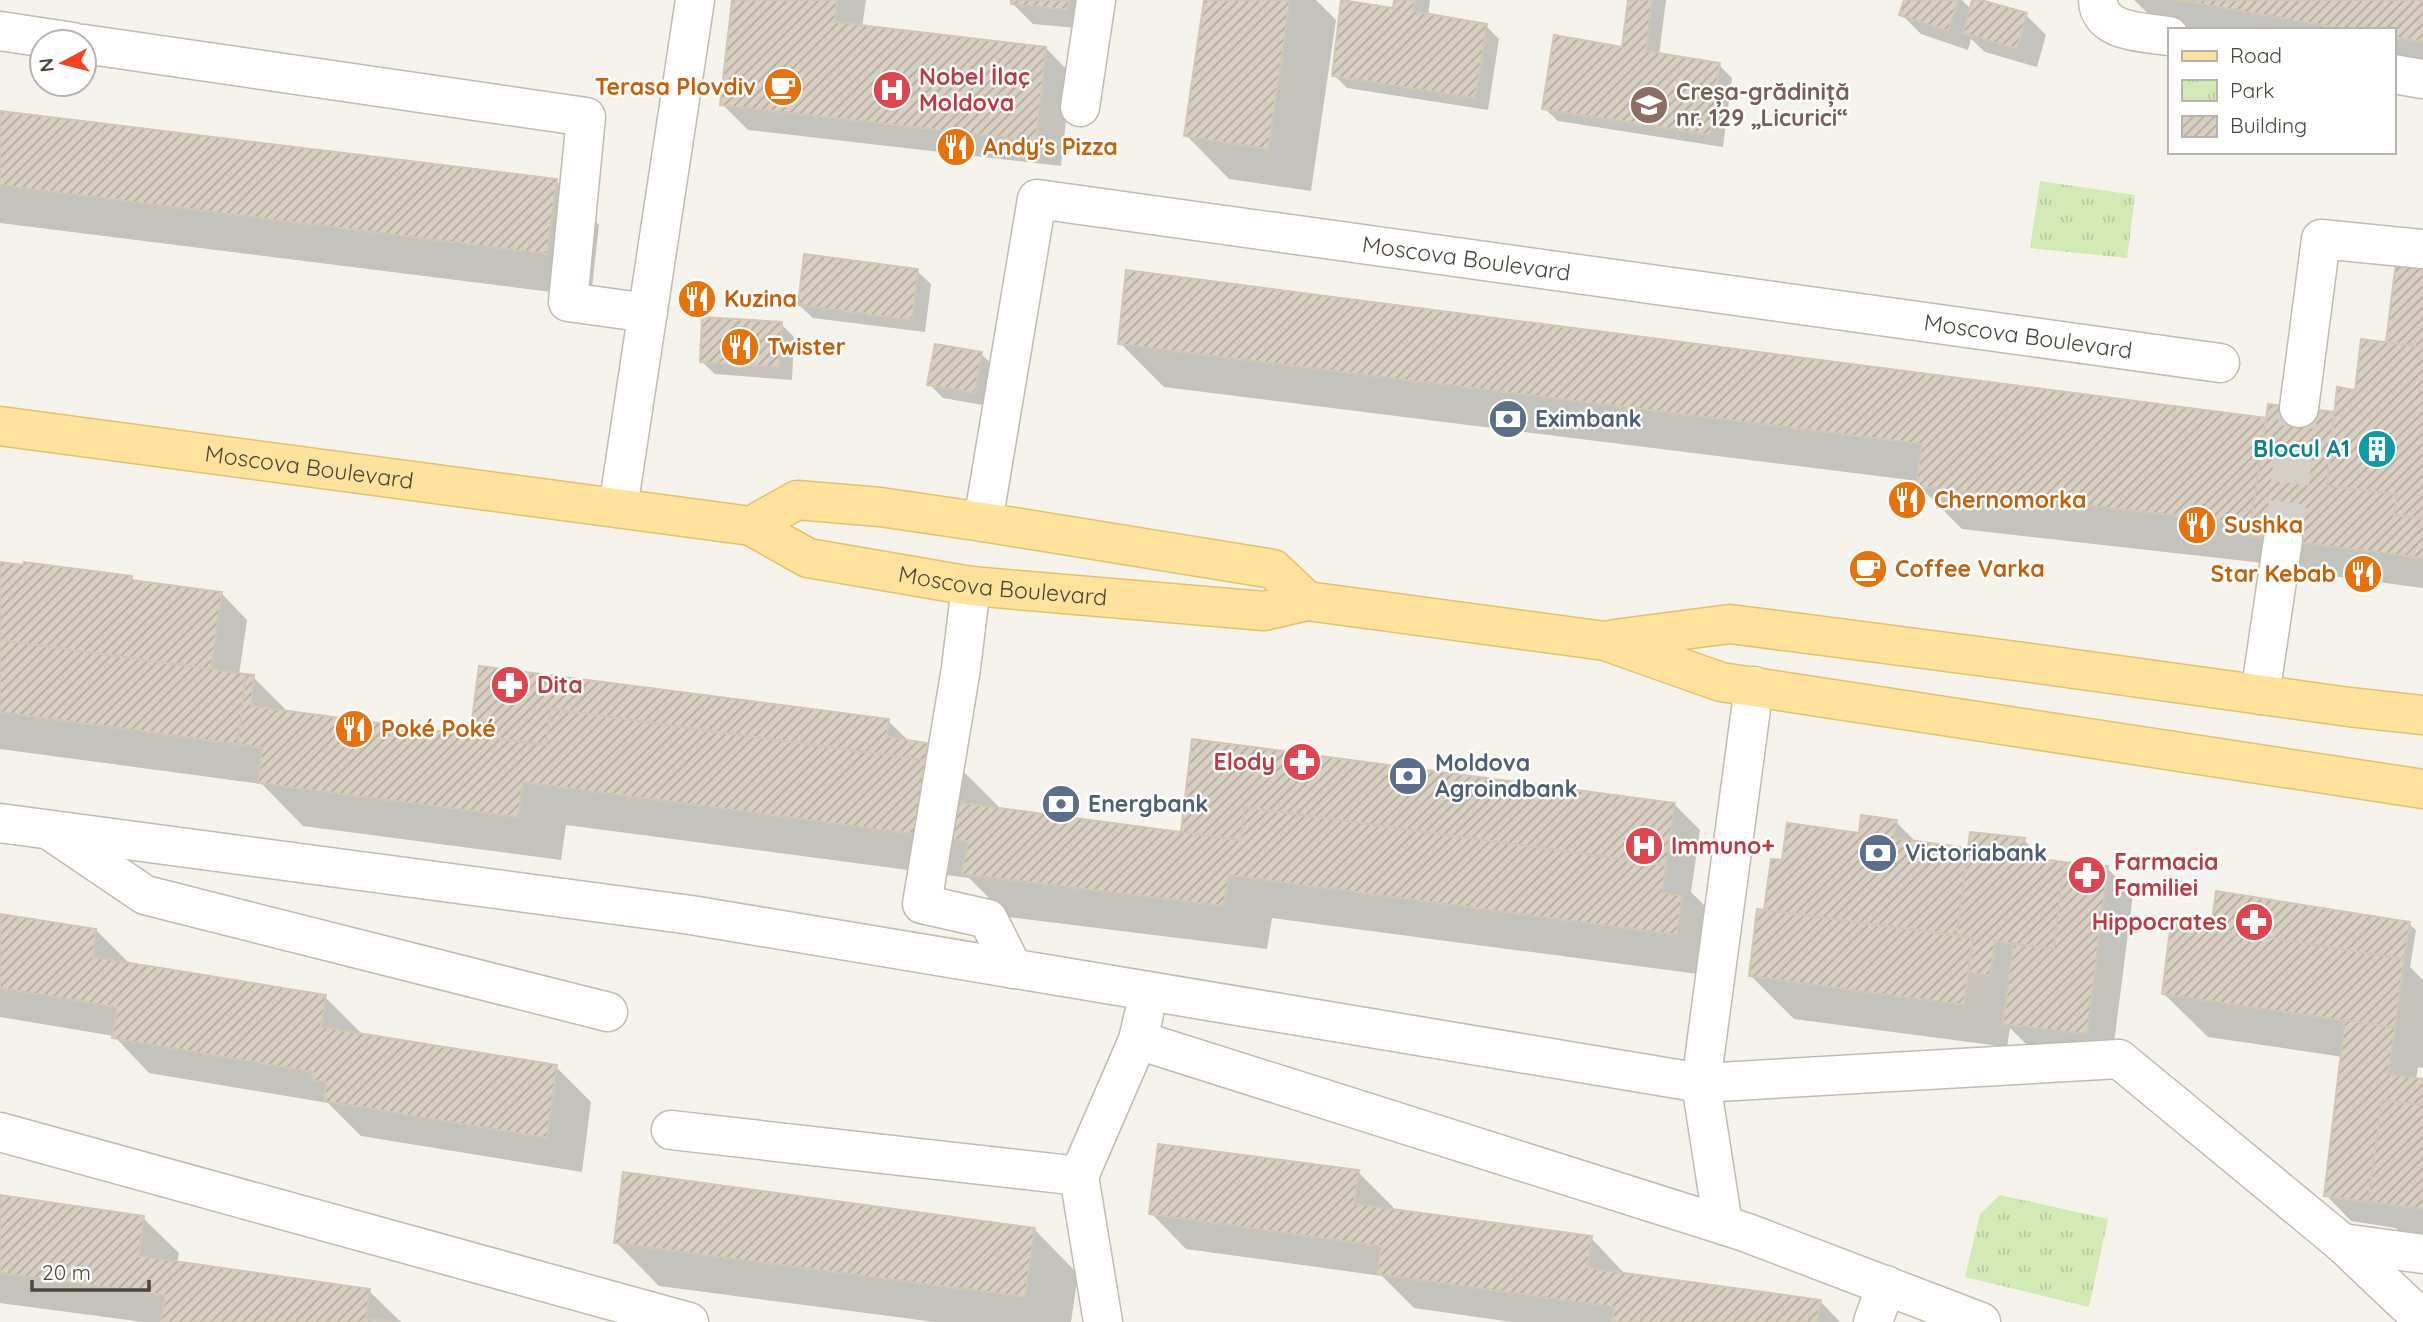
<svg xmlns="http://www.w3.org/2000/svg" width="2423" height="1322" viewBox="0 0 2423 1322" font-family="Quicksand,sans-serif">
<style>
.park{fill:url(#park-tufts)}
.shadow{fill:#0003}
.building{fill:url(#building-hatch);stroke:#d3c7b4;stroke-width:2}
.lines{fill:none;stroke-linecap:round;stroke-linejoin:round}
.minor-tunnel{stroke:#d4d0c8;stroke-width:38;stroke-dasharray:38 19;stroke-linecap:butt}
.minor-casing{stroke:#c2bbae;stroke-width:41}
.major-casing{stroke:#e6c16a;stroke-width:41}
.minor{stroke:#fff;stroke-width:38}
.major{stroke:#ffe39c;stroke-width:38}
.labels{text-anchor:middle;stroke-width:5;stroke-linejoin:round;paint-order:stroke}
.health-label{font-size:23px;font-weight:bold;fill:#be3a42;stroke:#fff;text-anchor:start}
.food-label{font-size:23px;font-weight:bold;fill:#c56008;stroke:#fff;text-anchor:start}
.education-label{font-size:23px;font-weight:bold;fill:#785e54;stroke:#fff;text-anchor:start}
.street-label{font-size:23px;fill:#4b4439;stroke:#fff}
.service-label{font-size:23px;font-weight:bold;fill:#4e5e75;stroke:#fff;text-anchor:start}
.culture-label{font-size:23px;font-weight:bold;fill:#0d838f;stroke:#fff;text-anchor:end}
</style>
<defs>
<pattern id="park-tufts" width="24" height="20" patternUnits="userSpaceOnUse" patternTransform="scale(1.75)"><rect width="24" height="20" fill="#d2eab5"/><path d="M3 7l-1-3M5 7V3M7 7l1-3M15 17l-1-3M17 17v-4M19 17l1-3" fill="none" stroke="#b6ca9c"/></pattern>
<pattern id="building-hatch" width="6" height="6" patternUnits="userSpaceOnUse" patternTransform="scale(1.75)"><rect width="6" height="6" fill="#d8cfc1"/><path d="M-1 1l2-2M0 6l6-6M5 7l2-2" fill="none" stroke="#b1aa9e"/></pattern>
</defs>
<rect width="100%" height="100%" fill="#f6f3ec"/>
<!-- park -->
<g class="park">
<path d="M2040,181L2135,195L2127,258L2030,248Z"/>
<path d="M2000,1195L2108,1219L2089,1307L1965,1277L1980,1214Z"/>
</g>
<!-- shadow -->
<g class="shadow">
<path d="M734,0H866L862,27L1046,48L1071,74L1061,166L748,130L722,104Z"/>
<path d="M1013,0H1091L1088,29L1033,24L1013,4Z"/>
<path d="M1205,0H1316L1336,20L1311,191L1229,179L1186,135Z"/>
<path d="M1396,0H1430L1428,16L1486,26L1499,39L1488,110L1347,88L1334,75L1395,10Z"/>
<path d="M1630,0H1666L1659,55L1719,65L1732,78L1723,147L1558,121L1544,108L1624,49Z"/>
<path d="M1906,0H1962L1971,9L1975,0L2026,15L2046,35L2037,67L1985,52L1971,39L1968,50L1921,34L1901,14Z"/>
<path d="M2134,0H2423V70L2393,65V30H2186L2160,25Z"/>
<path d="M0,113L556,181L599,225L591,297L0,223Z"/>
<path d="M2423,267V588L2286,570L2281,565L1962,529L1918,485V481L1164,387L1120,343L2268,420L2334,414L2336,416L2391,345L2388,341Z"/>
<path d="M917,271L931,284L925,332L813,318L799,305Z"/>
<path d="M781,324L794,337L792,380L715,374L701,361Z"/>
<path d="M981,354L995,367L988,406L943,398L929,384Z"/>
<path d="M0,564L131,577L136,582L222,594L247,620L239,675L253,677L289,713L472,737L888,721L910,742L926,745L947,765L959,767L1002,810L1186,834L1183,831L1674,804L1700,830L1691,892L1709,910L1721,977L1272,918L1267,949L1008,917L969,878L566,825L561,860L303,826L262,784L0,749Z"/>
<path d="M1896,822L1916,842L1967,849L2024,840L2044,860L2107,868L2133,894L2112,1059L2031,1049L2010,1028L2007,1047L1794,1019L1750,975L1766,912L1783,862Z"/>
<path d="M0,916L96,930L131,965L325,997L360,1032L359,1035L556,1067L591,1102L582,1172L361,1136L328,1103L149,1073L114,1036L0,1017Z"/>
<path d="M2409,924L2416,930L2410,967L2423,980V1068L2418,1067L2416,1079L2423,1080V1247L2414,1245L2396,1228L2351,1221L2326,1195L2343,1057L2208,1037L2164,994L2216,931Z"/>
<path d="M1358,1172L1393,1207V1211L1591,1238L1626,1275L1820,1301L1840,1322H1512L1414,1308L1382,1276L1186,1249L1151,1213Z"/>
<path d="M0,1197L143,1218L179,1253L177,1263L369,1291L401,1322H143L0,1303Z"/>
<path d="M1035,1230L1078,1274L1071,1322H935L659,1286L616,1242Z"/>
</g>
<!-- building -->
<g class="building">
<path d="M732,0H837L835,22L1046,47L1036,141L720,105Z"/>
<path d="M1011,0H1069L1068,10L1011,4Z"/>
<path d="M1204,0H1290L1268,149L1184,136Z"/>
<path d="M1341,0L1393,8L1394,0H1415L1413,11L1487,24L1475,98L1332,76Z"/>
<path d="M1628,0H1652L1646,51L1720,63L1710,135L1542,109L1554,35L1622,47Z"/>
<path d="M1904,0H1958L1948,31L1899,15Z"/>
<path d="M1972,0H1981L2027,13L2017,49L1963,33Z"/>
<path d="M2177,0H2423V42L2393,37V30H2352Z"/>
<path d="M0,111L557,179L547,254L0,185Z"/>
<path d="M804,254L918,269L912,320L798,305Z"/>
<path d="M2396,262L2423,265V347L2386,342Z"/>
<path d="M1126,270L2267,418L2251,524L1916,486L1922,444L1118,344Z"/>
<path d="M702,317L782,322L779,367L700,362Z"/>
<path d="M2361,339L2423,347V519L2394,515L2397,494L2327,486L2337,387L2355,390Z"/>
<path d="M935,344L982,352L975,393L927,385Z"/>
<path d="M2268,404L2334,412L2327,486L2397,494L2394,515L2423,519V558L2249,536Z"/>
<path d="M0,562L23,565L24,562L132,576L131,580L222,592L211,669L0,640Z"/>
<path d="M0,640L246,674L238,744L0,712Z"/>
<path d="M479,666L889,719L887,737L927,743L926,761L551,709L546,745L470,735Z"/>
<path d="M246,674L254,675L251,706L546,745L551,709L960,765L954,802L1241,840L1244,807L1666,865L1662,893L1682,896L1677,935L1229,875L1224,906L962,874L968,841L523,782L518,817L258,783L262,748L238,744Z"/>
<path d="M1192,739L1675,803L1666,865L1244,807L1241,840L1181,832Z"/>
<path d="M1861,815L1897,820L1894,838L1968,848L1957,935L1764,910L1771,859L1782,860L1787,823L1859,833Z"/>
<path d="M1970,832L2025,838L2022,856L2064,862L2054,949L1995,941L1990,976L1969,972L1973,938L1957,935Z"/>
<path d="M2064,862L2108,866L2087,1034L2003,1024L2013,944L2054,949Z"/>
<path d="M2216,891L2410,922L2404,959L2211,929Z"/>
<path d="M1757,909L1973,938L1964,1005L1749,976Z"/>
<path d="M0,914L96,929L93,957L326,995L321,1027L557,1065L547,1138L324,1101L326,1082L312,1080L313,1072L112,1038L117,1007L0,988Z"/>
<path d="M2171,922L2404,959L2395,1028L2162,994Z"/>
<path d="M2345,1020L2395,1028L2388,1074L2423,1079V1105L2382,1100L2368,1202L2324,1196Z"/>
<path d="M2382,1100L2423,1105V1209L2368,1202Z"/>
<path d="M1158,1144L1359,1170L1354,1204L1592,1236L1588,1268L1821,1300L1817,1322H1612L1614,1307L1377,1274L1381,1246L1149,1214Z"/>
<path d="M623,1172L1035,1228L1025,1297L614,1243Z"/>
<path d="M0,1195L144,1216L139,1256L370,1289L366,1318L395,1322H161L165,1295L0,1273Z"/>
</g>
<g class="lines">
<!-- minor-tunnel -->
<path class="minor-tunnel" d="M2283,540L2299,408"/>
<!-- minor casing -->
<g class="minor-casing">
<g id="minor">
<path d="M2098,0C2099,33 2144,32 2169,36"/>
<path d="M0,31L73,42"/>
<path d="M84,44L586,117L568,302L648,313"/>
<path d="M2393,74L2423,79"/>
<path d="M1080,107L1096,0"/>
<path d="M2299,408L2321,239L2423,249"/>
<path d="M618,508L695,0"/>
<path id="s1" d="M983,522L1037,199L2220,363"/>
<path d="M971,586L961,668L922,904L988,919L1013,969"/>
<path d="M2260,695L2283,540"/>
<path d="M0,823L691,915L1701,1083L2119,1059L2342,1243L2423,1320"/>
<path d="M55,834L145,895L608,1012"/>
<path d="M1138,1040L1745,1232L1981,1322"/>
<path d="M671,1130L1079,1176"/>
<path d="M0,1132L689,1322"/>
<path d="M1723,1225L1701,1083L1754,686"/>
<path d="M2342,1243L2423,1254"/>
<path d="M1103,1322L1079,1176L1138,1040L1144,1014"/>
<path d="M1873,1322L1886,1285"/>
</g>
</g>
<!-- major casing -->
<g class="major-casing">
<g id="major">
<path id="s2" d="M0,426L751,526L808,558L971,586L1264,611L1307,601L1605,641L1721,682L2423,789"/>
<path d="M751,526L797,500L880,507L983,522L1273,569L1307,601"/>
<path d="M1614,639L1730,624L2024,662L2349,707L2423,715"/>
</g>
</g>
<!-- minor -->
<use href="#minor" class="minor"/>
<!-- major -->
<use href="#major" class="major"/>
</g>
<!-- icons -->
<defs>
<g id="cafe-disc" transform="scale(2.0125)"><circle r="9.5" fill="#e8710a" stroke="#fff"/><path d="M-5.5-4.5H6V0H3Q3 3.5 0 3.5H-2.5Q-5.5 3.5-5.5 0ZM3-3.2v2h1.7v-2ZM-6 4.5H4V6H-6Z" fill="#fff"/></g>
<g id="hospital-disc" transform="scale(2.0125)"><circle r="9.5" fill="#e0444e" stroke="#fff"/><path d="M-5-5h3v3.5h4V-5h3V5h-3V1.5h-4V5h-3Z" fill="#fff"/></g>
<g id="school-disc" transform="scale(2.0125)"><circle r="9.5" fill="#8d6e63" stroke="#fff"/><path d="M0-5L7-2L0 1L-7-2ZM-4 1L0 2.5L4 1V4Q0 6-4 4Z" fill="#fff"/></g>
<g id="restaurant-disc" transform="scale(2.0125)"><circle r="9.5" fill="#e8710a" stroke="#fff"/><path d="M-5-6h1v4h1v-4h1v4h1v-4h1v5L-1.5 .5V6h-2V.5L-5-1ZM5-6V6H3V1.5H1.5Q1.5-4 5-6Z" fill="#fff"/></g>
<g id="bank-disc" transform="scale(2.0125)"><circle r="9.5" fill="#5c6f8a" stroke="#fff"/><path d="M-6-4H6V4H-6ZM0-2.3a2.3 2.3 0 1 0 0 4.6a2.3 2.3 0 1 0 0-4.6Z" fill="#fff"/></g>
<g id="building-disc" transform="scale(2.0125)"><circle r="9.5" fill="#0f9aa8" stroke="#fff"/><path d="M-4-6H4V6H1V3H-1V6H-4ZM-2.5-4.3h1.7v1.8h-1.7ZM.8-4.3h1.7v1.8H.8ZM-2.5-1h1.7V.8h-1.7ZM.8-1h1.7V.8H.8Z" fill="#fff"/></g>
<g id="pharmacy-disc" transform="scale(2.0125)"><circle r="9.5" fill="#e0444e" stroke="#fff"/><path d="M-2-6h4v4h4v4h-4v4h-4v-4h-4v-4h4Z" fill="#fff"/></g>
</defs>
<g fill-rule="evenodd">
<use href="#cafe-disc" x="783" y="87"/>
<use href="#hospital-disc" x="892" y="90"/>
<use href="#school-disc" x="1649" y="105"/>
<use href="#restaurant-disc" x="956" y="147"/>
<use href="#restaurant-disc" x="697" y="299"/>
<use href="#restaurant-disc" x="740" y="347"/>
<use href="#bank-disc" x="1508" y="419"/>
<use href="#building-disc" x="2377" y="449"/>
<use href="#restaurant-disc" x="1907" y="500"/>
<use href="#restaurant-disc" x="2197" y="525"/>
<use href="#cafe-disc" x="1868" y="569"/>
<use href="#restaurant-disc" x="2363" y="574"/>
<use href="#pharmacy-disc" x="510" y="685"/>
<use href="#restaurant-disc" x="354" y="729"/>
<use href="#pharmacy-disc" x="1302" y="762"/>
<use href="#bank-disc" x="1408" y="776"/>
<use href="#bank-disc" x="1061" y="804"/>
<use href="#hospital-disc" x="1644" y="846"/>
<use href="#bank-disc" x="1878" y="853"/>
<use href="#pharmacy-disc" x="2087" y="875"/>
<use href="#pharmacy-disc" x="2254" y="922"/>
</g>
<g class="labels">
<!-- health labels -->
<g class="health-label">
<text x="919" y="85">Nobel İlaç<tspan x="919" dy="26">Moldova</tspan></text>
<text x="537" y="693">Dita</text>
<text x="1275" y="770" text-anchor="end">Elody</text>
<text x="1671" y="854">Immuno+</text>
<text x="2114" y="870">Farmacia<tspan x="2114" dy="26">Familiei</tspan></text>
<text x="2227" y="930" text-anchor="end">Hippocrates</text>
</g>
<!-- food labels -->
<g class="food-label">
<text x="756" y="95" text-anchor="end">Terasa Plovdiv</text>
<text x="983" y="155">Andy's Pizza</text>
<text x="724" y="307">Kuzina</text>
<text x="767" y="355">Twister</text>
<text x="1934" y="508">Chernomorka</text>
<text x="2224" y="533">Sushka</text>
<text x="1895" y="577">Coffee Varka</text>
<text x="2336" y="582" text-anchor="end">Star Kebab</text>
<text x="381" y="737">Poké Poké</text>
</g>
<!-- education labels -->
<g class="education-label">
<text x="1676" y="100">Creșa-grădiniță<tspan x="1676" dy="26">nr. 129 „Licurici“</tspan></text>
</g>
<!-- street labels -->
<g class="street-label">
<text dy="8" stroke="none"><textPath href="#s1" startOffset="761">Moscova Boulevard</textPath></text>
<text dy="8" stroke="none"><textPath href="#s1" startOffset="1328">Moscova Boulevard</textPath></text>
<text dy="8" stroke="none"><textPath href="#s2" startOffset="312">Moscova Boulevard</textPath></text>
<text dy="8" stroke="none"><textPath href="#s2" startOffset="1020">Moscova Boulevard</textPath></text>
</g>
<!-- service labels -->
<g class="service-label">
<text x="1535" y="427">Eximbank</text>
<text x="1435" y="771">Moldova<tspan x="1435" dy="26">Agroindbank</tspan></text>
<text x="1088" y="812">Energbank</text>
<text x="1905" y="861">Victoriabank</text>
</g>
<!-- culture labels -->
<g class="culture-label">
<text x="2350" y="457">Blocul A1</text>
</g>
</g>
<!-- legend -->
<rect x="2168" y="28" width="228" height="126" fill="#ffffff" stroke="#b7b4b0" stroke-width="2"/>
<rect x="2182" y="51" width="35" height="10" fill="#ffe39c" stroke="#b7b4b0" stroke-width="2"/>
<text x="2230" y="63" font-size="21" fill="#4b4439">Road</text>
<rect x="2182" y="80" width="35" height="21" fill="url(#park-tufts)" stroke="#b7b4b0" stroke-width="2"/>
<text x="2230" y="98" font-size="21" fill="#4b4439">Park</text>
<rect x="2182" y="116" width="35" height="21" fill="url(#building-hatch)" stroke="#b7b4b0" stroke-width="2"/>
<text x="2230" y="133" font-size="21" fill="#4b4439">Building</text>
<!-- north arrow -->
<g transform="translate(63 63) rotate(263)"><circle r="33" fill="#ffffff" stroke="#b7b4b0" stroke-width="2"/>
<path d="M0-5L12 26L0 18L-12 26Z" fill="#fc3f1d"/>
<text y="-10" font-size="19" font-weight="bold" text-anchor="middle" fill="#4b4439">N</text>
</g>
<!-- scale -->
<path d="M32 1280v10h117v-10" fill="none" stroke="#4b4439" stroke-width="3.5"/>
<text x="42" y="1280" font-size="21" fill="#4b4439" stroke="#ffffff" stroke-width="5" paint-order="stroke">20 m</text>
</svg>
